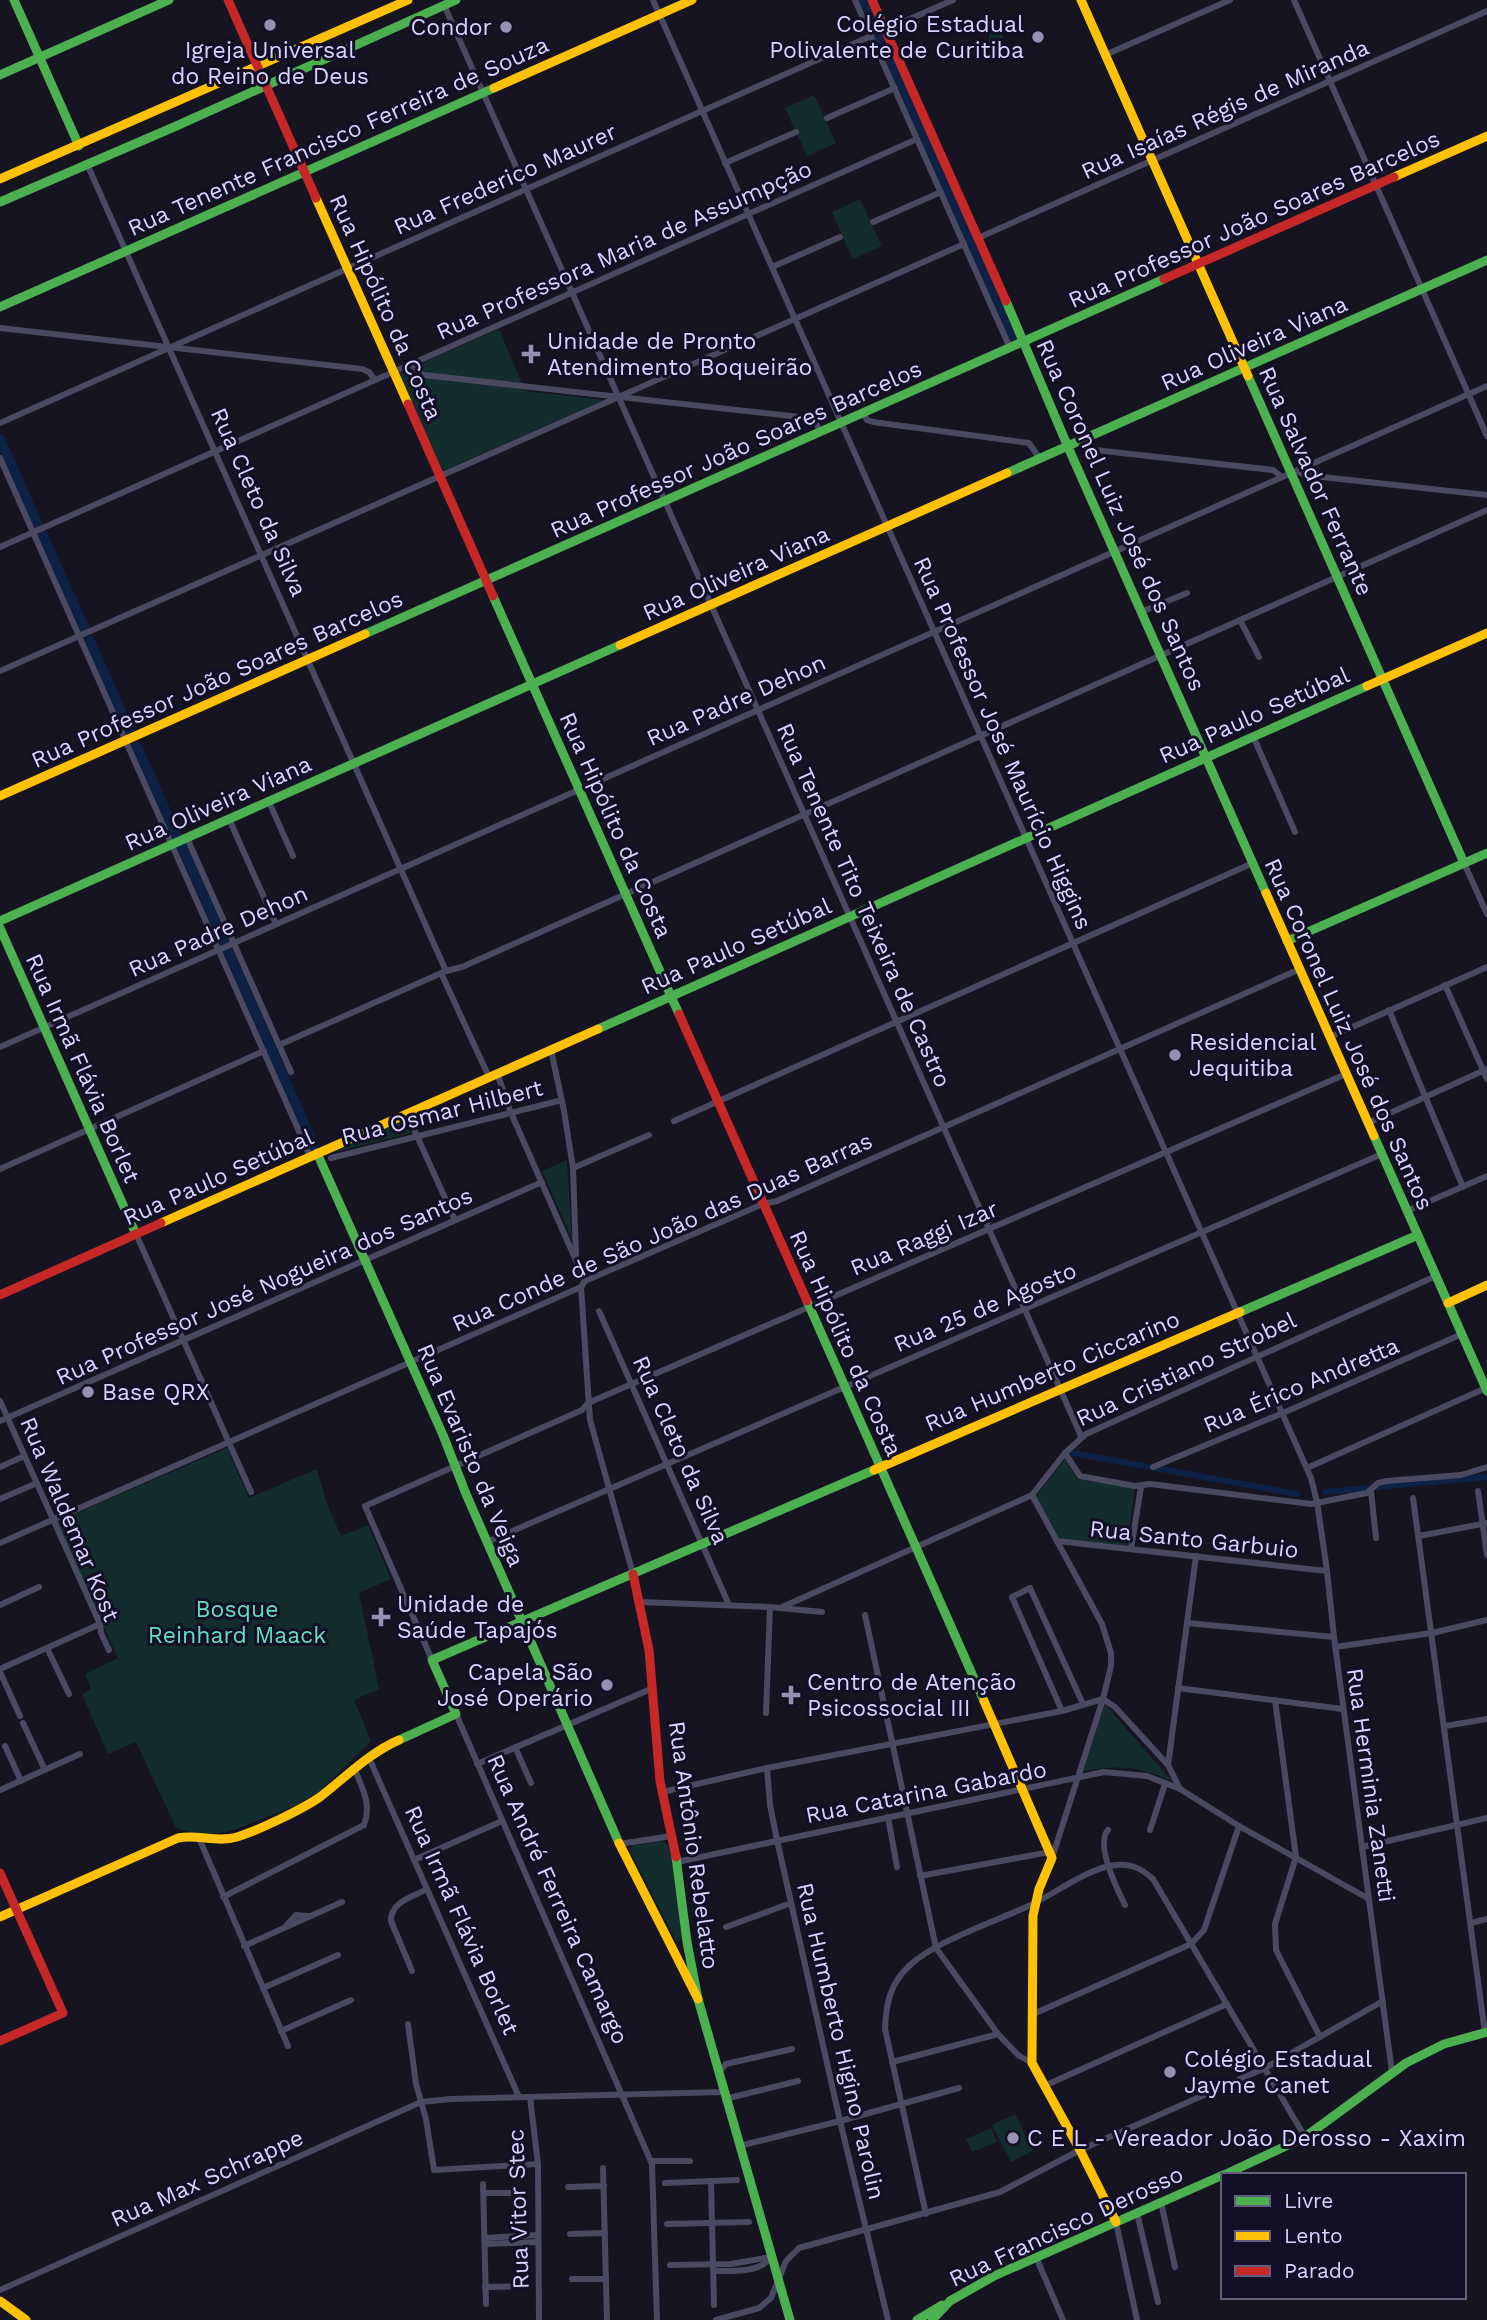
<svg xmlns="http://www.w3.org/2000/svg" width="1487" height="2320" viewBox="0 0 1487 2320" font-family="'Work Sans',sans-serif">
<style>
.green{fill:#132c2d}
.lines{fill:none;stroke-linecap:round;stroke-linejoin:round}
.canal{stroke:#0d2144;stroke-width:6}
.river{stroke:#0d2144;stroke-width:10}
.street{stroke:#4a4962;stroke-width:6}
.fast{stroke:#4caf50;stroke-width:9}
.slow{stroke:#ffc107;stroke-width:9}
.jam{stroke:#c62828;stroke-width:9}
.poi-dot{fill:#9591b1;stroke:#130f26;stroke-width:2.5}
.labels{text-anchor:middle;stroke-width:6;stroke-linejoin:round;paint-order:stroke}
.poi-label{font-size:23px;fill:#d9d4ff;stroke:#130f26;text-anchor:start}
.street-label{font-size:23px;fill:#d9d4ff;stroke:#130f26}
.park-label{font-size:23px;fill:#5fe0c0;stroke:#130f26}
</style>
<rect width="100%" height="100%" fill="#161421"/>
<!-- green -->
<g class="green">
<rect x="989" y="28" width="14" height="29"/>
<path d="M814,95L836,143L807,156L785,108Z"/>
<path d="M860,199L882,246L853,259L832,212Z"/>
<path d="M499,329L525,391L604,400L440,472L397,374Z"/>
<path d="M405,1119L411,1133L330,1153Z"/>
<path d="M567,1160L572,1239L542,1171Z"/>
<path d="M227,1448L249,1498L317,1469L327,1504L341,1536L368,1525L391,1579L359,1593L379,1689L354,1700L371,1741L320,1791L297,1805L234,1830L204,1836L176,1828L136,1742L108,1754L82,1694L91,1689L85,1674L118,1658L56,1522Z"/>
<path d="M1065,1459L1077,1479L1135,1488L1127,1546L1059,1538L1035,1498Z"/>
<path d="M1105,1704L1172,1781C1136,1766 1121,1765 1083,1771Z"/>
<path d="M662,1841L668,1845L673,1863L682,1938L678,1942L676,1941L630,1851L632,1846Z"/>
<path d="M1015,2114L1033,2151L1011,2162L992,2125Z"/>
<path d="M991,2128L997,2142L972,2152L966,2139Z"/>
</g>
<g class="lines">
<!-- canal -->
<g class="canal">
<path d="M1073,1453L1297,1494"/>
<path d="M1325,1492L1487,1477"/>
</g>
<!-- river -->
<g class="river">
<path d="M864,0L1013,338"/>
<path d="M0,439L37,523"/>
<path d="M43,536L85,629"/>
<path d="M90,641L129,730"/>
<path d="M137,747L177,836"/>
<path d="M182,846L314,1146"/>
</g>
<!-- street -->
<g class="street">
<path d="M653,0L1311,1478L1317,1502L1327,1571L1334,1637L1392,2072"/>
<path d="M855,0L1010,348"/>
<path d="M1294,0L1487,436"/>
<path d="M444,5L1081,1436"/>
<path d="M885,30L953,0"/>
<path d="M1105,55L1230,0"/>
<path d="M827,118L895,88"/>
<path d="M725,163L796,132"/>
<path d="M87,164L446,971"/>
<path d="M873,222L941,192"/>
<path d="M978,238L1487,11"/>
<path d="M772,267L840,237"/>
<path d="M0,328L362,369L369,372L375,380"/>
<path d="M412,364L417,371L424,375L808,418L815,422L821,432"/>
<path d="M863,413L867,420L873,422L1029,443L1040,459"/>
<path d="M0,423L871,36"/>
<path d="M1079,442L1086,449L1273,470L1282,477"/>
<path d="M0,458L310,1156"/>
<path d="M1297,471L1304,475L1487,495"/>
<path d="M0,547L917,139"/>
<path d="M1141,612L1187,593"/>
<path d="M1240,620L1259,657"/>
<path d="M0,671L964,244"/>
<path d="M1253,736L1295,832"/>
<path d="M269,802L293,856"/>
<path d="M229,819L276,924"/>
<path d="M187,838L291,1072"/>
<path d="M1464,863L1487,914"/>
<path d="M441,973L489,1077"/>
<path d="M1445,985L1487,1079"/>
<path d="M1389,1010L1463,1187"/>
<path d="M1330,1037L1487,967"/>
<path d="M279,1045L446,971L462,967L1487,510"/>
<path d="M0,1047L1487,386"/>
<path d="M551,1050L564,1111L573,1168L576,1256"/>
<path d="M497,1073L511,1113L585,1281"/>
<path d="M407,1114L455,1220"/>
<path d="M674,1121L1253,863"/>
<path d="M1368,1123L1487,1069"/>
<path d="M331,1158L562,1100"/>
<path d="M573,1168L649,1135"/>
<path d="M0,1169L264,1051"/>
<path d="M1407,1211L1487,1176"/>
<path d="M136,1234L251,1492"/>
<path d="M581,1287L590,1420L633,1574"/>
<path d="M599,1311L729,1605"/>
<path d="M0,1401L100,1624L101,1633L109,1650"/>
<path d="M0,1421L542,1182"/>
<path d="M1065,1453L1080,1476L1135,1486L1150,1484L1311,1504L1367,1493L1378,1483L1386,1481L1461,1475L1487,1467"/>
<path d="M0,1467L24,1456"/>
<path d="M1153,1467L1283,1413L1462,1334"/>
<path d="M1307,1468L1486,1388"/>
<path d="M1371,1491L1376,1538"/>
<path d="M1478,1491L1487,1555"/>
<path d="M1032,1495L1102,1624L1111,1653V1666L1103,1699L1052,1858"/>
<path d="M1413,1498L1485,2033"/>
<path d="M0,1499L37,1483"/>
<path d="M1419,1536L1487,1523"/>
<path d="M1057,1541L1327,1571"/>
<path d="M487,1542L1382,1154"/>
<path d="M0,1543L581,1287L585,1281L763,1204L777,1201L1300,969"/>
<path d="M1131,1549L1141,1487"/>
<path d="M640,1602L770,1607L822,1612"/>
<path d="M0,1605L39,1587"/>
<path d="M780,1608L1032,1495L1065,1453L1086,1434L1436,1276"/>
<path d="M865,1615L936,1948L998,2034L1018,2055L1032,2063"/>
<path d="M1187,1623L1334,1637"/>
<path d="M1335,1647L1432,1633L1487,1620"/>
<path d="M47,1648L69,1694"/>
<path d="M432,1660L365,1506L582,1410L588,1403L1346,1074"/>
<path d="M0,1669L100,1624"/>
<path d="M0,1672L20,1716"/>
<path d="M1178,1688L1343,1709"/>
<path d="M1275,1700L1296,1857L1275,1924L1276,1950L1320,2037"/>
<path d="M1062,1711L1012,1597L1030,1588L1083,1704"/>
<path d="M766,1713L770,1607"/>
<path d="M456,1714L652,2164L657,2320"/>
<path d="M23,1723L45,1770"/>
<path d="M1445,1726L1487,1719"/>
<path d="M5,1746L21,1781"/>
<path d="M515,1747L531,1783"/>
<path d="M369,1758L519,2097"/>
<path d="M477,1764L653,1688"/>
<path d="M1168,1765L1196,1556"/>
<path d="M767,1768L770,1805L777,1840L840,2121L888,2320"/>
<path d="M0,1790L80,1754"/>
<path d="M662,1792L767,1768L1062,1711L1103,1699L1115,1707L1168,1765L1180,1789L1239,1826L1369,1899"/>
<path d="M888,1817L897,1867"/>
<path d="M1108,1830C1095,1844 1117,1889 1125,1905"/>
<path d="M1150,1830L1165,1784"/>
<path d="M199,1838L288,2046"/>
<path d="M619,1844L672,1836"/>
<path d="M1362,1847L1487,1818"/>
<path d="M414,1860L502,1821"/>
<path d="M677,1862L1104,1772L1147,1776L1180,1789"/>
<path d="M920,1876L1050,1852"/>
<path d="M223,1897L364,1825C372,1806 362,1787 355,1770"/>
<path d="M1471,1923L1487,1919"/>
<path d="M286,1926L296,1915L308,1916"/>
<path d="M726,1927L791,1903"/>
<path d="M244,1946L342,1902"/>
<path d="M412,1971L391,1921C390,1902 413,1897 427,1889"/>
<path d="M263,1988L338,1955"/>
<path d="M1031,2015L1191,1944L1204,1930L1239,1826"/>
<path d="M408,2024L416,2084L426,2119L434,2170L538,2164"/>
<path d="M281,2031L351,2000"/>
<path d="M892,2062L998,2034"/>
<path d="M719,2072L726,2064L792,2049"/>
<path d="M1044,2086L1227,2004"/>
<path d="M530,2097L538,2164L539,2320"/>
<path d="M725,2099L798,2081"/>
<path d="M739,2146L840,2121L959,2088"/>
<path d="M651,2161H690"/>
<path d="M603,2168L607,2320"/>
<path d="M711,2181L714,2305"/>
<path d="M665,2183L737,2180"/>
<path d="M483,2184L486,2304"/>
<path d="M568,2187L604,2186"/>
<path d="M484,2193H523"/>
<path d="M1161,2202L1175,2267"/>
<path d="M1137,2213L1158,2302"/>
<path d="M926,2214L885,2029C886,2003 890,1984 909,1966C935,1941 999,1920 1033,1904C1055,1893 1087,1870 1110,1866C1128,1862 1140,1867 1153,1879L1305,2137"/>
<path d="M1116,2222L1137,2320"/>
<path d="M667,2224L749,2222"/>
<path d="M570,2234L605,2233"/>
<path d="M485,2238L538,2235"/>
<path d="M485,2244L538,2242"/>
<path d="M1036,2257L1063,2320"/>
<path d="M670,2265L731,2264L771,2257"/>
<path d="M713,2271C731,2271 761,2273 771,2257"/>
<path d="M572,2279H606"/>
<path d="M485,2287L526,2286"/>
<path d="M0,2290L421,2102L451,2099L723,2092"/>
<path d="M716,2320L759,2308L771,2298L786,2261L799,2248L1000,2192L1080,2150L1265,2068L1383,2001"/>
</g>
<!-- fast -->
<g class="fast">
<path d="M14,0L79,146"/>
<path d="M0,75L169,0"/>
<path d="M0,202L174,127L456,0"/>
<path d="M1006,301L1068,447L1266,893"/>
<path d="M0,307L494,88"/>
<path d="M1248,376L1464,863"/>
<path d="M1007,473L1487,260"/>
<path d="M493,596L679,1014"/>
<path d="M365,634L1164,279"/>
<path d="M0,921L620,645"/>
<path d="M0,928L136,1234"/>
<path d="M1287,941L1487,853"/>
<path d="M598,1029L1367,686"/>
<path d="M1374,1136L1487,1391"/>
<path d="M317,1153L443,1435L466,1494L619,1843"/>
<path d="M807,1301L984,1701"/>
<path d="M1240,1312L1418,1235"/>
<path d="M399,1740L456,1714L432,1660L874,1470"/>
<path d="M676,1857L687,1942L698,1999L790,2320"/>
<path d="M1224,2175L1305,2137L1406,2063L1444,2044L1487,2032"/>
<path d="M917,2320L942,2305"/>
<path d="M932,2320L950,2301L994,2276L1223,2175"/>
</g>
<!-- slow -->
<g class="slow">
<path d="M1081,0L1248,376"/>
<path d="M494,88L692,0"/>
<path d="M1394,177L1487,136"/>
<path d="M0,179L408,0"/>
<path d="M316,198L408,404"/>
<path d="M620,645L1007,473"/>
<path d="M1367,686L1487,633"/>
<path d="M0,796L365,634"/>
<path d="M1266,893L1374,1136"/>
<path d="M161,1223L598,1029"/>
<path d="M1448,1303L1487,1285"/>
<path d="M874,1470L1240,1312"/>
<path d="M984,1701L1052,1858L1039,1889L1033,1916L1032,2063L1080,2150L1116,2222"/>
<path d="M619,1843L698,1999"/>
<path d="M0,1917L178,1838C198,1834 217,1843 237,1837C257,1831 303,1809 320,1797C346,1777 369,1753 399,1740"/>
<path d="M0,2301L26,2320"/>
</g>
<!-- jam -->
<g class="jam">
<path d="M228,0L316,198"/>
<path d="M872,0L1006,301"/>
<path d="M1164,279L1394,177"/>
<path d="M408,404L493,596"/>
<path d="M679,1014L807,1301"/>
<path d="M0,1295L161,1223"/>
<path d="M633,1574L649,1650L660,1781L676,1857"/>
<path d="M0,1873L63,2013L0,2041"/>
</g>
</g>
<!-- markers -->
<g class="poi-dot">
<circle cx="270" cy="25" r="7"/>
<circle cx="506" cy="27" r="7"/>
<circle cx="1038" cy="37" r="7"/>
<path d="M527.5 343.5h7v7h7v7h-7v7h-7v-7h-7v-7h7z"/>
<circle cx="1175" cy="1055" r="7"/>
<circle cx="88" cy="1392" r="7"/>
<path d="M377.5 1606.5h7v7h7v7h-7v7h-7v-7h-7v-7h7z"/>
<circle cx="607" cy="1685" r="7"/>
<path d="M787.5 1684.5h7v7h7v7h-7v7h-7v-7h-7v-7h7z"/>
<circle cx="1170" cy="2072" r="7"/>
<circle cx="1013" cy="2138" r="7"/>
</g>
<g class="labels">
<!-- poi labels -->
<g class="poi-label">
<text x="1024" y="32" text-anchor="end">Colégio Estadual<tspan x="1024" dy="26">Polivalente de Curitiba</tspan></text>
<text x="492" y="35" text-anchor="end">Condor</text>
<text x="270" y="58" text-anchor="middle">Igreja Universal<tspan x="270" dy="26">do Reino de Deus</tspan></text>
<text x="547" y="349">Unidade de Pronto<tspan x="547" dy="26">Atendimento Boqueirão</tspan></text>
<text x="1189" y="1050">Residencial<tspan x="1189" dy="26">Jequitiba</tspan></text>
<text x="102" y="1400">Base QRX</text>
<text x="397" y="1612">Unidade de<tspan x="397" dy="26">Saúde Tapajós</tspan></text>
<text x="593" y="1680" text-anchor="end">Capela São<tspan x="593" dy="26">José Operário</tspan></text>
<text x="807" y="1690">Centro de Atenção<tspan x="807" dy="26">Psicossocial III</tspan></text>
<text x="1184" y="2067">Colégio Estadual<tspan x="1184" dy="26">Jayme Canet</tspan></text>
<text x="1027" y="2146">C E L - Vereador João Derosso - Xaxim</text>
</g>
<!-- street labels -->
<g class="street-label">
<text transform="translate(1225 109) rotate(-24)" y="8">Rua Isaías Régis de Miranda</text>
<text transform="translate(338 136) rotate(-24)" y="8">Rua Tenente Francisco Ferreira de Souza</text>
<text transform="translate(505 179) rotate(-24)" y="8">Rua Frederico Maurer</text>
<text transform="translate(1254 219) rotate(-24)" y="8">Rua Professor João Soares Barcelos</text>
<text transform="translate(624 250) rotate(-24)" y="8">Rua Professora Maria de Assumpção</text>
<text transform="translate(386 307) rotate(66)" y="8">Rua Hipólito da Costa</text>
<text transform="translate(1254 343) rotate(-24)" y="8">Rua Oliveira Viana</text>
<text transform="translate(736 449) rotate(-24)" y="8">Rua Professor João Soares Barcelos</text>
<text transform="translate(1316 481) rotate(66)" y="8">Rua Salvador Ferrante</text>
<text transform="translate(259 502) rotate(66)" y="8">Rua Cleto da Silva</text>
<text transform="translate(1121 515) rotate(66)" y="8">Rua Coronel Luiz José dos Santos</text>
<text transform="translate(736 573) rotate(-24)" y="8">Rua Oliveira Viana</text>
<text transform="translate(217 679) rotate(-24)" y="8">Rua Professor João Soares Barcelos</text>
<text transform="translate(736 700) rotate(-24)" y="8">Rua Padre Dehon</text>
<text transform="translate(1254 715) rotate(-24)" y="8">Rua Paulo Setúbal</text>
<text transform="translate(1003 743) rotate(66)" y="8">Rua Professor José Maurício Higgins</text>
<text transform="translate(218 803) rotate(-24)" y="8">Rua Oliveira Viana</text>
<text transform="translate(616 825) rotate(66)" y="8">Rua Hipólito da Costa</text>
<text transform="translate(864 905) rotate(66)" y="8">Rua Tenente Tito Teixeira de Castro</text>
<text transform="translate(218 931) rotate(-24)" y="8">Rua Padre Dehon</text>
<text transform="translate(736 946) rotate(-24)" y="8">Rua Paulo Setúbal</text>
<text transform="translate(1349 1034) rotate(66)" y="8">Rua Coronel Luiz José dos Santos</text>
<text transform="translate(83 1068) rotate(66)" y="8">Rua Irmã Flávia Borlet</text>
<text transform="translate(442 1112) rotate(-14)" y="8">Rua Osmar Hilbert</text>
<text transform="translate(218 1177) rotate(-24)" y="8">Rua Paulo Setúbal</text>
<text transform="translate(662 1232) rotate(-24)" y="8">Rua Conde de São João das Duas Barras</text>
<text transform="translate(924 1238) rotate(-23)" y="8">Rua Raggi Izar</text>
<text transform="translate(264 1286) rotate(-24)" y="8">Rua Professor José Nogueira dos Santos</text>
<text transform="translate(985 1307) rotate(-23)" y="8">Rua 25 de Agosto</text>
<text transform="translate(846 1343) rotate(66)" y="8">Rua Hipólito da Costa</text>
<text transform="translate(1186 1369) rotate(-25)" y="8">Rua Cristiano Strobel</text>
<text transform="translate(1052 1371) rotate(-23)" y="8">Rua Humberto Ciccarino</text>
<text transform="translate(1301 1385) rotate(-23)" y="8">Rua Érico Andretta</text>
<text transform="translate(681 1450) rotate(66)" y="8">Rua Cleto da Silva</text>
<text transform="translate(471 1455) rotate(67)" y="8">Rua Evaristo da Veiga</text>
<text transform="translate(70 1519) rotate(67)" y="8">Rua Waldemar Kost</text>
<text transform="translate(1194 1539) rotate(6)" y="8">Rua Santo Garbuio</text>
<text transform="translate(1371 1785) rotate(82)" y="8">Rua Herminia Zanetti</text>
<text transform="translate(926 1792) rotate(-11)" y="8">Rua Catarina Gabardo</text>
<text transform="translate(694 1845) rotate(82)" y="8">Rua Antônio Rebelatto</text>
<text transform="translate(558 1899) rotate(66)" y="8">Rua André Ferreira Camargo</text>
<text transform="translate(462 1920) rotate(66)" y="8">Rua Irmã Flávia Borlet</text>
<text transform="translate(841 2041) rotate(77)" y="8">Rua Humberto Higino Parolin</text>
<text transform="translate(207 2178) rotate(-24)" y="8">Rua Max Schrappe</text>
<text transform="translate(518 2209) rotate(-92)" y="8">Rua Vitor Stec</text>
<text transform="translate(1066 2226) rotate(-25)" y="8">Rua Francisco Derosso</text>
</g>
<!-- park labels -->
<g class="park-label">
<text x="237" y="1617">Bosque<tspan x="237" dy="26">Reinhard Maack</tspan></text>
</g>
</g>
<!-- legend -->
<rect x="1221" y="2173" width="245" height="126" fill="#130f26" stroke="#625e7d" stroke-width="2"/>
<rect x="1235" y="2196" width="35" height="10" fill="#4caf50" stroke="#625e7d" stroke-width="2"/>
<text x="1284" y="2208" font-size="21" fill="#d9d4ff">Livre</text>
<rect x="1235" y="2231" width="35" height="10" fill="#ffc107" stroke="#625e7d" stroke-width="2"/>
<text x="1284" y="2243" font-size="21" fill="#d9d4ff">Lento</text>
<rect x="1235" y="2266" width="35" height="10" fill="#c62828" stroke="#625e7d" stroke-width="2"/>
<text x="1284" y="2278" font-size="21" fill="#d9d4ff">Parado</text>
</svg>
